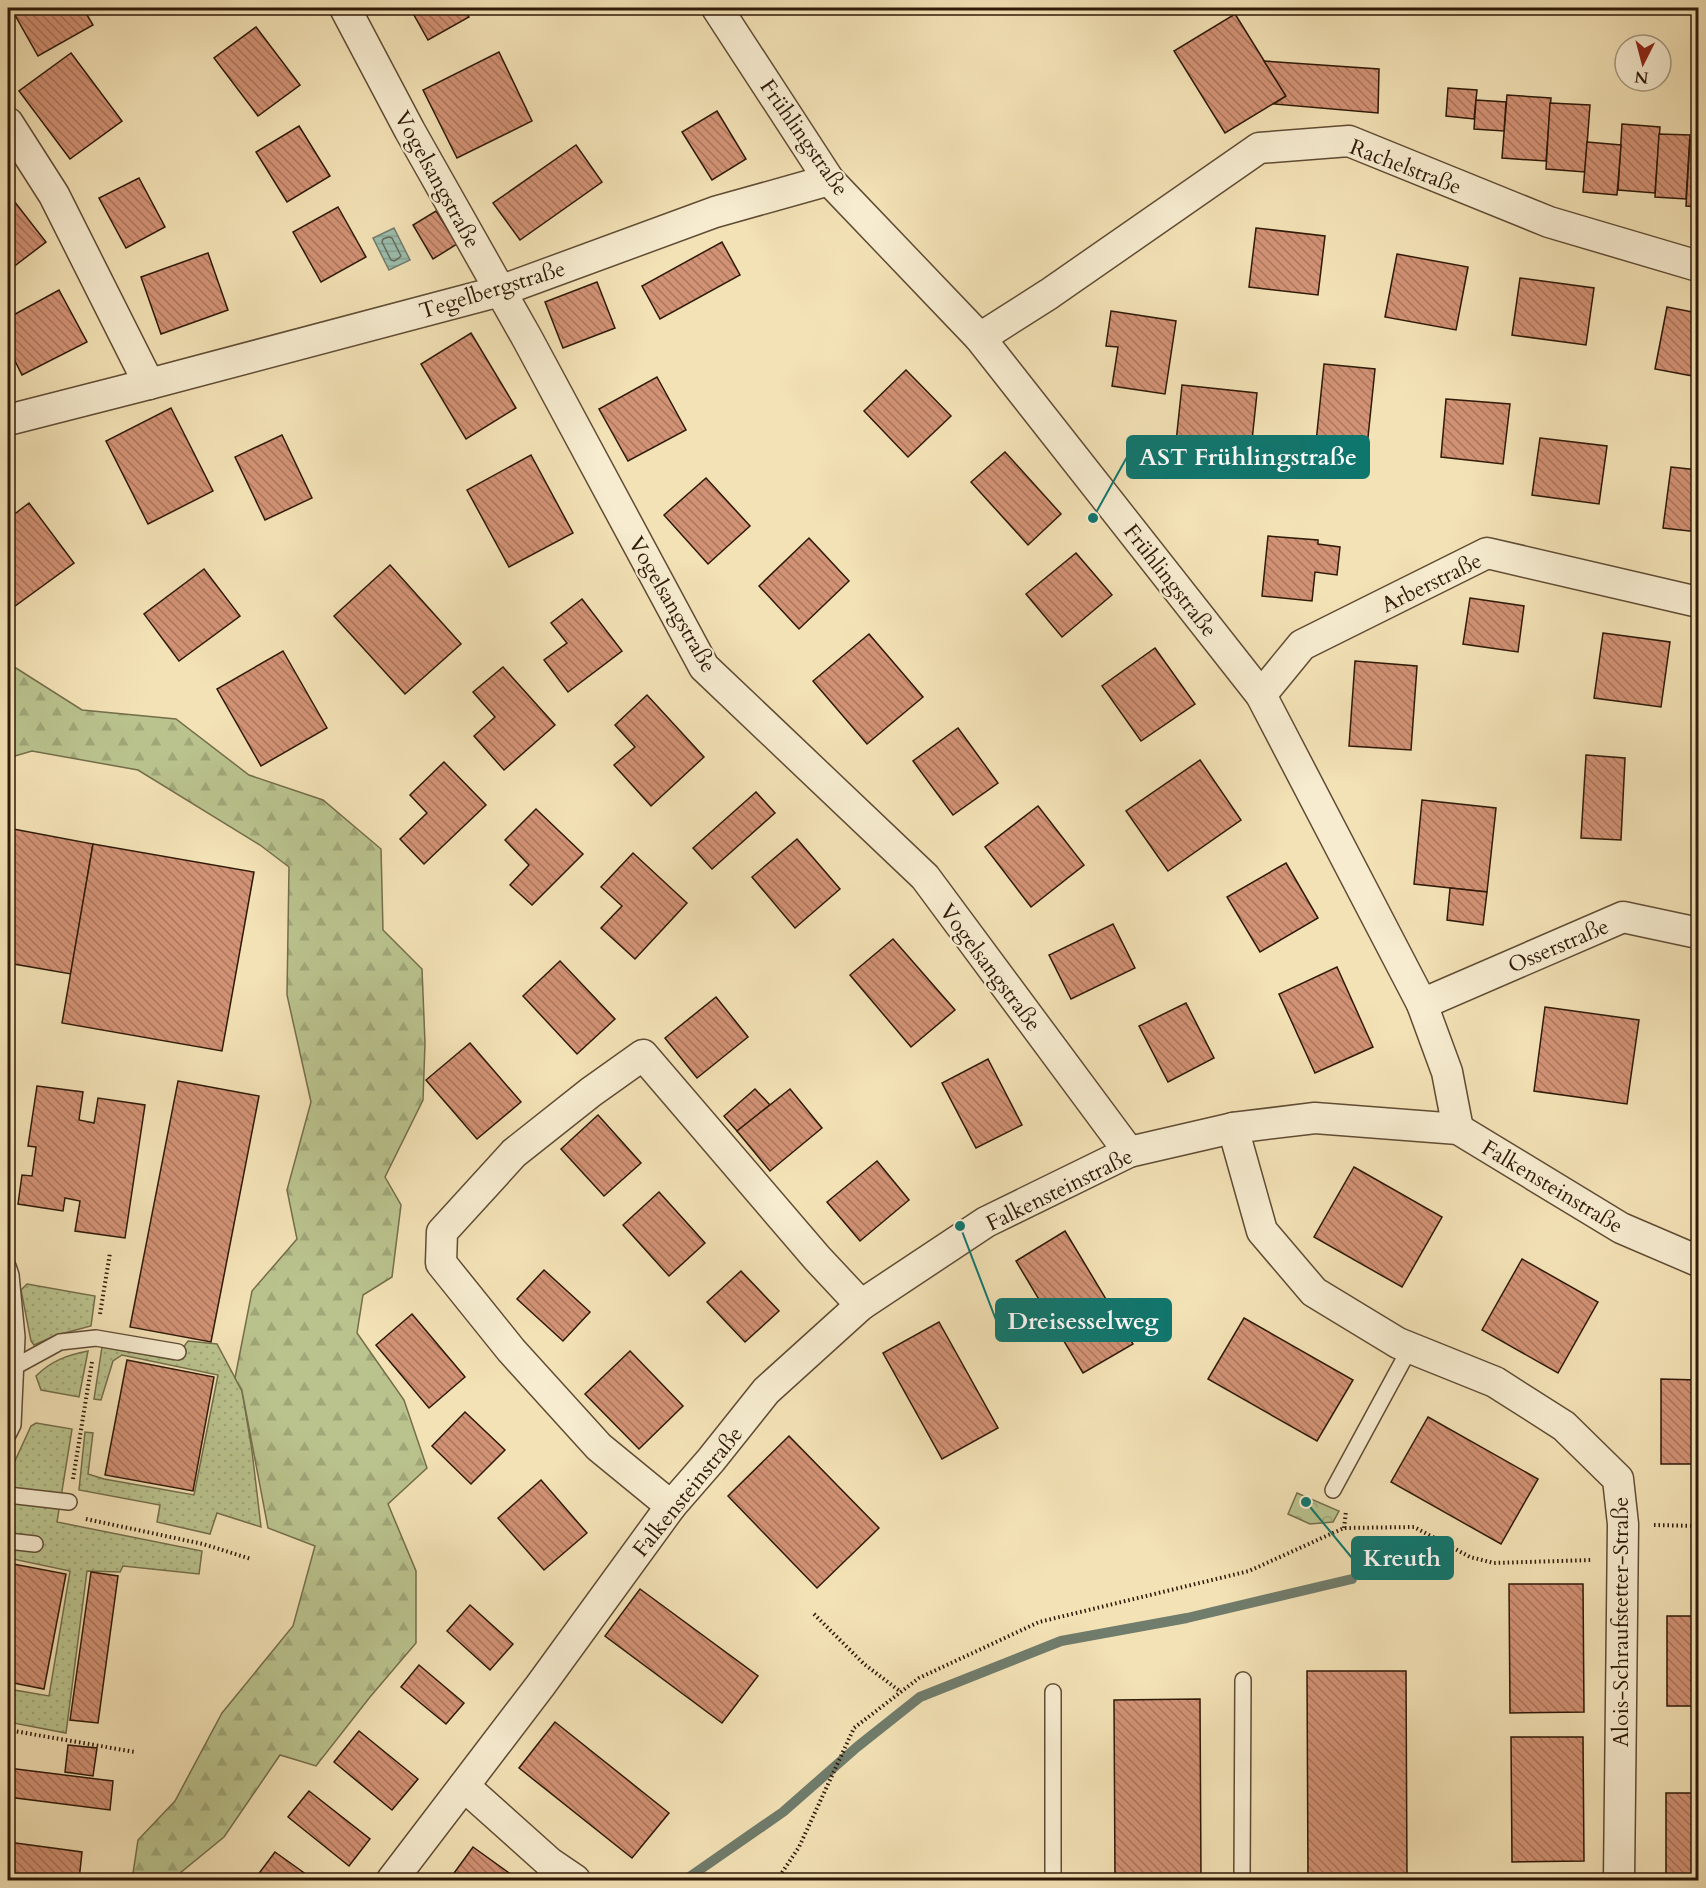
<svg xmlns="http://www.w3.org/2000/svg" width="1706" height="1888" viewBox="0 0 1706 1888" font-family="Cardo,serif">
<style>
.grass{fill:url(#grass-dots);stroke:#746e4b;stroke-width:1.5}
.forest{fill:url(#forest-firs);stroke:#746e4b;stroke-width:1.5}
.park{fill:url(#park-crowns);stroke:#746e4b;stroke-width:1.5}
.water{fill:url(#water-rules);stroke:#707c6c;stroke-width:1.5}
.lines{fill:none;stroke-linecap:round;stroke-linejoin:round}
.shore{stroke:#656c5b;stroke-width:1.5}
.stream{stroke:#707c6c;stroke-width:10}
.building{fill:url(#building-back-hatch);stroke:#2f1a08;stroke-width:1.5}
.service-casing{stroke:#604c34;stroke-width:18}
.minor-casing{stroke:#604c34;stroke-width:33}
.path{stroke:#2f1a08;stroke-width:4;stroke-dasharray:1.5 3;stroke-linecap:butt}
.service{stroke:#f7ecd0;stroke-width:15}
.minor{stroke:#f7ecd0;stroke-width:30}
.labels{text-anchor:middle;stroke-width:4.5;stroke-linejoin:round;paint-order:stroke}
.street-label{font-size:22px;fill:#2f1a08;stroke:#f7ecd0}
.leader{fill:none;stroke:#0f766e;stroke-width:2}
.callout-dot{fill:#0f766e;stroke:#f7ecd0;stroke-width:2}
.callout{fill:#0f766e;stroke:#0f766e;stroke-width:2}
.callout-label{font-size:24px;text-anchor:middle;font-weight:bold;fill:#fff}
</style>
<defs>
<pattern id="grass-dots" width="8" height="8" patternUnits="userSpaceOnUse" patternTransform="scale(1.5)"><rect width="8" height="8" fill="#bac38e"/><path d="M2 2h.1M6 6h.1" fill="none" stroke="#a0a779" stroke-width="1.8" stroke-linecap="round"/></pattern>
<pattern id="forest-firs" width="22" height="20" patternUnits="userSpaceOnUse" patternTransform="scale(1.5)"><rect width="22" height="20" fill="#bac38e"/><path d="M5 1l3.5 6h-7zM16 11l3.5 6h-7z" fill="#a0a779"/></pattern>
<pattern id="park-crowns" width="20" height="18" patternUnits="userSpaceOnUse" patternTransform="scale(1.5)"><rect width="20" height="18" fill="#bac38e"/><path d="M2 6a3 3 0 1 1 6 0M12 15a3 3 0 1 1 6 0" fill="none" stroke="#a0a779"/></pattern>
<pattern id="water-rules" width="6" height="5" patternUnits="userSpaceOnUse" patternTransform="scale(1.5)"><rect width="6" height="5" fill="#9bbeae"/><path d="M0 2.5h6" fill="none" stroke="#86a394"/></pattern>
<pattern id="building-back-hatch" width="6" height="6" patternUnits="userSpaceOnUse" patternTransform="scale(1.5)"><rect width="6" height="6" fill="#d29275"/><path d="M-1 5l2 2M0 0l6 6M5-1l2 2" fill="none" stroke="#ab765e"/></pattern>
</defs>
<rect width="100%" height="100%" fill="#f3e2b6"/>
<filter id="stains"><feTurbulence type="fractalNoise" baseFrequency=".00333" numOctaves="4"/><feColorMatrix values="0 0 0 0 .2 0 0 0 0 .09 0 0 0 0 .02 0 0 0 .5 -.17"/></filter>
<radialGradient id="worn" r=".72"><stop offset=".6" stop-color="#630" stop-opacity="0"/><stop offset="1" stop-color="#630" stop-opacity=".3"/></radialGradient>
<!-- grass -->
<g class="grass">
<path d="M27,1284L95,1296L91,1326L57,1335L34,1345L31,1341L21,1290Z"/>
<path d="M188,1341L217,1344L242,1391L252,1451L261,1527L217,1513L210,1534L157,1522L160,1505L79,1490L85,1432L93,1433L88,1474L104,1479L194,1495L218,1375L122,1355L113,1361L101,1400L94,1399L102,1347L174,1360Z"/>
<path d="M88,1351L79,1397L41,1390L36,1376C51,1361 67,1355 88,1351Z"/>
<path d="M36,1423L72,1429L57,1522L202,1551L199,1574L123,1566L120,1572L87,1571L66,1733L8,1722V1689L49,1696L70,1571L8,1558V1476L31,1426Z"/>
</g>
<!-- forest -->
<path class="forest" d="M8,663L82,710L176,719L249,775L323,800L381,849L383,930L422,969L425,1043L423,1100L385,1177L401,1205L392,1277L363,1295L357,1333L404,1400L427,1468L388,1504L416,1571V1643L370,1697L316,1766L280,1755L224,1837L174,1878L173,1880H132L138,1840L175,1801L222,1713L293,1626L315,1546L268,1528L242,1391L235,1378L252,1291L297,1239L287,1190L311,1102L287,995L289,867L260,845L138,770L32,751L8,758Z"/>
<!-- park -->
<path class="park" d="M1297,1493L1339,1511L1333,1522L1310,1524L1288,1514Z"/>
<!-- water -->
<path class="water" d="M394,228L410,260L389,270L373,238Z"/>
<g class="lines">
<!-- shore -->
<path class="shore" d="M389,237L392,238L401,256L399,258L394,261L391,260L382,242L383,239Z"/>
<!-- stream -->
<path class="stream" d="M685,1880L783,1812L857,1747L920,1697L1061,1641L1187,1618L1352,1579"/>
</g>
<!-- building -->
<g class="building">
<path d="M11,8H83L93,25L38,56Z"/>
<path d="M410,8H464L469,17L428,40Z"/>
<path d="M1235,14L1286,96L1225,133L1174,51Z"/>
<path d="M256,27L300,85L258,116L214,58Z"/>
<path d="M499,52L532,121L457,158L423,90Z"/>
<path d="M71,53L122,121L70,159L19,91Z"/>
<path d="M1264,61L1379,69L1378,113L1274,104L1286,96Z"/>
<path d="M1448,88L1477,90L1474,119L1446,116Z"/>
<path d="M1507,95L1551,98L1546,161L1502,158Z"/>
<path d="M1476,100L1506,102L1504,131L1474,129Z"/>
<path d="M1550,103L1590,105L1585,172L1546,169Z"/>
<path d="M717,111L746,159L712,180L682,132Z"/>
<path d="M1622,124L1660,127L1655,193L1618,190Z"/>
<path d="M299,126L330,176L287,202L256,152Z"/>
<path d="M1659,134L1690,135L1686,199L1655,197Z"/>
<path d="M1690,140H1698V207L1686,206Z"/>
<path d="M1587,142L1621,145L1617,195L1583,192Z"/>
<path d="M576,145L602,182L520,240L493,203Z"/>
<path d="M139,178L165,227L126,248L99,198Z"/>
<path d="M14,201L46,242L8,271V206Z"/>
<path d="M338,207L366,257L321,282L293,232Z"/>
<path d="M436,211L457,244L433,259L413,225Z"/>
<path d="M1256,228L1325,236L1318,295L1249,287Z"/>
<path d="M722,242L740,275L660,319L642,286Z"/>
<path d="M208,253L228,310L161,334L141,277Z"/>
<path d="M1397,254L1468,267L1456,330L1385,317Z"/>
<path d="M1520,278L1594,288L1586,345L1512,335Z"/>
<path d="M597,282L615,328L563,348L545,302Z"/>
<path d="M59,290L87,342L22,375L8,347V318Z"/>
<path d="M1667,307L1698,313V377L1655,369Z"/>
<path d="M1111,311L1176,321L1165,394L1112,386L1118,347L1106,346Z"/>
<path d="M471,333L516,408L466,439L421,364Z"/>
<path d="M1324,364L1375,369L1367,447L1316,442Z"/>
<path d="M906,370L951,416L908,457L864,411Z"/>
<path d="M657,377L686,430L628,461L599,409Z"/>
<path d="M1182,385L1257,393L1249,469L1174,461Z"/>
<path d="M1446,399L1510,404L1503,464L1441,457Z"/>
<path d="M171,408L213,491L148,524L106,441Z"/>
<path d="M282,435L312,498L265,520L235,457Z"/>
<path d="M1540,438L1607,446L1599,504L1532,495Z"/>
<path d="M1005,452L1061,514L1028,545L971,482Z"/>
<path d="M531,455L573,533L509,567L467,490Z"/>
<path d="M1671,467L1698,470V532L1663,528Z"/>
<path d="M706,478L750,526L708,564L664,515Z"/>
<path d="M29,503L74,563L11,609L8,605V519Z"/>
<path d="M1268,536L1318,540V544L1340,547L1337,575L1315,572L1312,601L1262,596Z"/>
<path d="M809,538L849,581L799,629L759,586Z"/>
<path d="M1076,553L1112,595L1062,637L1026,594Z"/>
<path d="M390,565L461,644L405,694L334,616Z"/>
<path d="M204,569L240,616L179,661L144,614Z"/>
<path d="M1470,598L1524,606L1518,652L1463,644Z"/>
<path d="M582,599L622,651L568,692L544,660L567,643L551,623Z"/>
<path d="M1603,633L1670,642L1661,707L1594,698Z"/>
<path d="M869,634L923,697L867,744L813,681Z"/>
<path d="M1155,648L1195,704L1141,741L1102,686Z"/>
<path d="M283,651L327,728L261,766L217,689Z"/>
<path d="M1355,661L1417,666L1411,750L1349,746Z"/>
<path d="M503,667L555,725L504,770L474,736L495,717L473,692Z"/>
<path d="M647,695L704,757L651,806L614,765L635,747L615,725Z"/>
<path d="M958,728L998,783L953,815L913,761Z"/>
<path d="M1586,755L1625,758L1621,840L1581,838Z"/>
<path d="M1200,760L1241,820L1168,871L1126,811Z"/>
<path d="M444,762L486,805L424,864L400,839L427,813L410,795Z"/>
<path d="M756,792L775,813L712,869L693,848Z"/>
<path d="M1422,800L1496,808L1487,892L1414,884Z"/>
<path d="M1038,806L1084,865L1031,907L985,847Z"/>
<path d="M536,809L583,854L532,905L510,885L529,865L505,840Z"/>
<path d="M8,828L93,844L71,974L8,963Z"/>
<path d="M797,839L840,889L795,928L752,877Z"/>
<path d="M93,844L254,872L222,1051L62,1023Z"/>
<path d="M633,853L687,903L635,959L601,928L622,906L601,887Z"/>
<path d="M1286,863L1318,918L1260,952L1227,897Z"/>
<path d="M1450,888L1487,892L1483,925L1447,920Z"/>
<path d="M1113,924L1135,968L1071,999L1049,955Z"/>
<path d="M893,939L955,1010L911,1047L850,975Z"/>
<path d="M560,961L615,1019L577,1054L523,996Z"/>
<path d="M1337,967L1373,1047L1315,1073L1279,994Z"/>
<path d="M716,997L748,1037L697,1078L665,1038Z"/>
<path d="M1186,1003L1214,1058L1168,1082L1139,1026Z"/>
<path d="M1545,1007L1639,1020L1627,1104L1534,1091Z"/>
<path d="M470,1043L521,1102L477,1139L426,1080Z"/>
<path d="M988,1059L1022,1125L976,1148L942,1083Z"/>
<path d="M178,1081L259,1096L211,1342L130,1327Z"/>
<path d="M37,1086L83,1092L79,1120L94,1123L98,1098L145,1105L125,1238L75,1231L80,1201L65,1198L63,1211L18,1204L22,1175L32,1176L36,1147L28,1146Z"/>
<path d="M755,1089L770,1105L737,1131L724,1116Z"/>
<path d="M790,1089L822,1128L770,1171L737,1131Z"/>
<path d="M598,1115L641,1163L604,1196L561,1149Z"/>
<path d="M877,1161L909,1200L860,1241L827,1202Z"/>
<path d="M1354,1167L1442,1217L1402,1287L1314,1237Z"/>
<path d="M659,1192L705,1243L669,1276L623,1225Z"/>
<path d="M1065,1231L1133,1344L1083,1373L1016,1261Z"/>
<path d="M1522,1259L1598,1302L1558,1373L1482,1330Z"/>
<path d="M544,1270L590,1312L563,1341L517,1299Z"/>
<path d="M741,1271L779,1311L745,1342L707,1302Z"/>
<path d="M412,1314L465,1377L429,1408L376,1345Z"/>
<path d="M1244,1318L1353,1380L1317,1441L1208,1379Z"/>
<path d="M939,1322L998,1428L942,1459L883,1353Z"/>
<path d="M630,1351L683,1406L639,1449L585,1394Z"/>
<path d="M127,1360L214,1377L193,1491L105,1475Z"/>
<path d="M1661,1379L1698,1380V1464H1661Z"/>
<path d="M465,1412L505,1450L471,1484L432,1446Z"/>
<path d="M1428,1417L1538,1479L1501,1544L1391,1482Z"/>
<path d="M789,1436L879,1528L817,1588L728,1496Z"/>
<path d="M541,1480L587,1533L544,1570L498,1518Z"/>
<path d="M8,1563L66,1574L44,1689L8,1682Z"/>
<path d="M91,1572L118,1576L98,1723L70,1720Z"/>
<path d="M1509,1584H1583L1584,1712L1510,1713Z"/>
<path d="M640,1589L758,1676L722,1723L605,1636Z"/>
<path d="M470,1605L513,1644L490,1670L447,1631Z"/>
<rect x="1667" y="1616" width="31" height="90"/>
<path d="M419,1665L464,1703L446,1724L401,1687Z"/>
<path d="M1307,1671H1406L1407,1880H1308Z"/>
<path d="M1200,1699L1201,1880H1115L1114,1700Z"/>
<path d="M555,1722L669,1813L632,1858L519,1768Z"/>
<path d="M359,1731L418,1779L392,1810L334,1762Z"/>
<path d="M1511,1737H1583L1584,1861L1512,1862Z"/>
<path d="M68,1745L97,1748L93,1776L65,1772Z"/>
<path d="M8,1768L113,1781L110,1810L8,1797Z"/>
<path d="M309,1791L370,1839L349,1866L288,1817Z"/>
<rect x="1666" y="1793" width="32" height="87"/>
<path d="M8,1842L82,1852L79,1880H57L8,1874Z"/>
<path d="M473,1847L512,1875L508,1880H449Z"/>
<path d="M275,1852L314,1880H254Z"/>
</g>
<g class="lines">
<!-- service casing -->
<g class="service-casing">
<g id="service">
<path d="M8,1266L11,1275L17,1337L13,1425L8,1435"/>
<path d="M16,1366L60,1342L96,1338L178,1352"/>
<path d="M1333,1490L1410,1348"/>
<path d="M8,1495L69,1502"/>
<path d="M8,1541L35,1544"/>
<path d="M1053,1692V1880"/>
<path d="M1242,1880L1243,1680"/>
</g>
</g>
<!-- minor casing -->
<g class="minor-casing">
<g id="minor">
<path d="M345,8L410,131L527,338L704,667L925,877L1129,1152"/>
<path d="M717,8L829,180L980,338L1261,695L1422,1004L1447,1072L1458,1129"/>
<path d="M8,123L54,195L149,384"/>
<path d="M980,338L1049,294L1259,148L1349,141L1549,222L1698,266"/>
<path d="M8,420L149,384L500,291L715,212L829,180"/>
<path d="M1261,695L1302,645L1487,553L1698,602"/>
<path d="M1422,1004L1623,917L1698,933"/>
<path d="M1233,1128L1262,1231L1314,1292L1398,1343L1495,1382L1564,1426L1618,1479L1623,1524L1619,1880"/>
<path d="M671,1506L599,1447L511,1350L441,1263L442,1232L514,1153L591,1092L643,1055L817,1258L861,1305"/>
<path d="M464,1786L550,1863L575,1880"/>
<path d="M392,1880L540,1686L671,1506L711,1460L766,1391L861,1305L986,1222L1129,1152L1233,1128L1315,1118L1458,1129L1621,1228L1698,1261"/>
</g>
</g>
<!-- path -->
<g class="path">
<path d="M100,1314L110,1253"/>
<path d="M73,1479L92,1362"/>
<path d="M86,1519L203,1544L251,1559"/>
<path d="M1654,1525L1698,1526"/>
<path d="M1344,1528L1346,1511"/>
<path d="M814,1614L864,1664L901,1692"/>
<path d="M8,1730L135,1752"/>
<path d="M777,1880L799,1847L854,1728L919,1678L1039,1622L1249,1571L1344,1528L1414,1527L1470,1557L1494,1563L1592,1560"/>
</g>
<!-- service -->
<use href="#service" class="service"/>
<!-- minor -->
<use href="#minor" class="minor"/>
</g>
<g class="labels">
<!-- street labels -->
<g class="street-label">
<text transform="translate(805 137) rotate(55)" y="8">Frühlingstraße</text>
<text transform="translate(1406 166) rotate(21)" y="8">Rachelstraße</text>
<text transform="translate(438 179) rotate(61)" y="8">Vogelsangstraße</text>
<text transform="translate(492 289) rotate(-17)" y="8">Tegelbergstraße</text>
<text transform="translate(1171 580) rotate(52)" y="8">Frühlingstraße</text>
<text transform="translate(1431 582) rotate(-26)" y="8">Arberstraße</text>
<text transform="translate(673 604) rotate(60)" y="8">Vogelsangstraße</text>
<text transform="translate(1558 945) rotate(-23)" y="8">Osserstraße</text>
<text transform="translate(991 967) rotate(53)" y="8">Vogelsangstraße</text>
<text transform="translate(1553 1186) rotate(31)" y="8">Falkensteinstraße</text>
<text transform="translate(1059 1189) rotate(-26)" y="8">Falkensteinstraße</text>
<text transform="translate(687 1491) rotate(-51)" y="8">Falkensteinstraße</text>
<text transform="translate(1620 1622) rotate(-90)" y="8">Alois-Schraufstetter-Straße</text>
</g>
</g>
<!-- callouts -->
<path class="leader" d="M1093 518L1127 457M960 1226L996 1320M1306 1502L1352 1558"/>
<g class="callout-dot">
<circle cx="1093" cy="518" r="6"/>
<circle cx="960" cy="1226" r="6"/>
<circle cx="1306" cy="1502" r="6"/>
</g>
<g class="callout">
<rect x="1127" y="436" width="242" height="42" rx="6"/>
<rect x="996" y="1299" width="175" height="42" rx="6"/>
<rect x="1352" y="1537" width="101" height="42" rx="6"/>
</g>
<g class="callout-label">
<text x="1248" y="465">AST Frühlingstraße</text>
<text x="1083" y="1329">Dreisesselweg</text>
<text x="1402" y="1566">Kreuth</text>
</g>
<!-- margin -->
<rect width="1706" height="1888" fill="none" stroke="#f3e2b6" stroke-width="30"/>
<rect x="9" y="9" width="1688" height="1870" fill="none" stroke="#2f1a08" stroke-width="3"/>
<rect x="15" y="15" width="1676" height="1858" fill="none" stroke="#2f1a08" stroke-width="1.5"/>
<!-- north arrow -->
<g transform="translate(1643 63) rotate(186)"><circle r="28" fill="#f7ecd0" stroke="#a79880" stroke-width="1.5"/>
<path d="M0-4.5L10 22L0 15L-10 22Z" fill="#8f2418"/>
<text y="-9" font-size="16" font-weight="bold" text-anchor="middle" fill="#2f1a08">N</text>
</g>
<rect width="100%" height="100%" filter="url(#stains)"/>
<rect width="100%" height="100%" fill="url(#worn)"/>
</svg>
